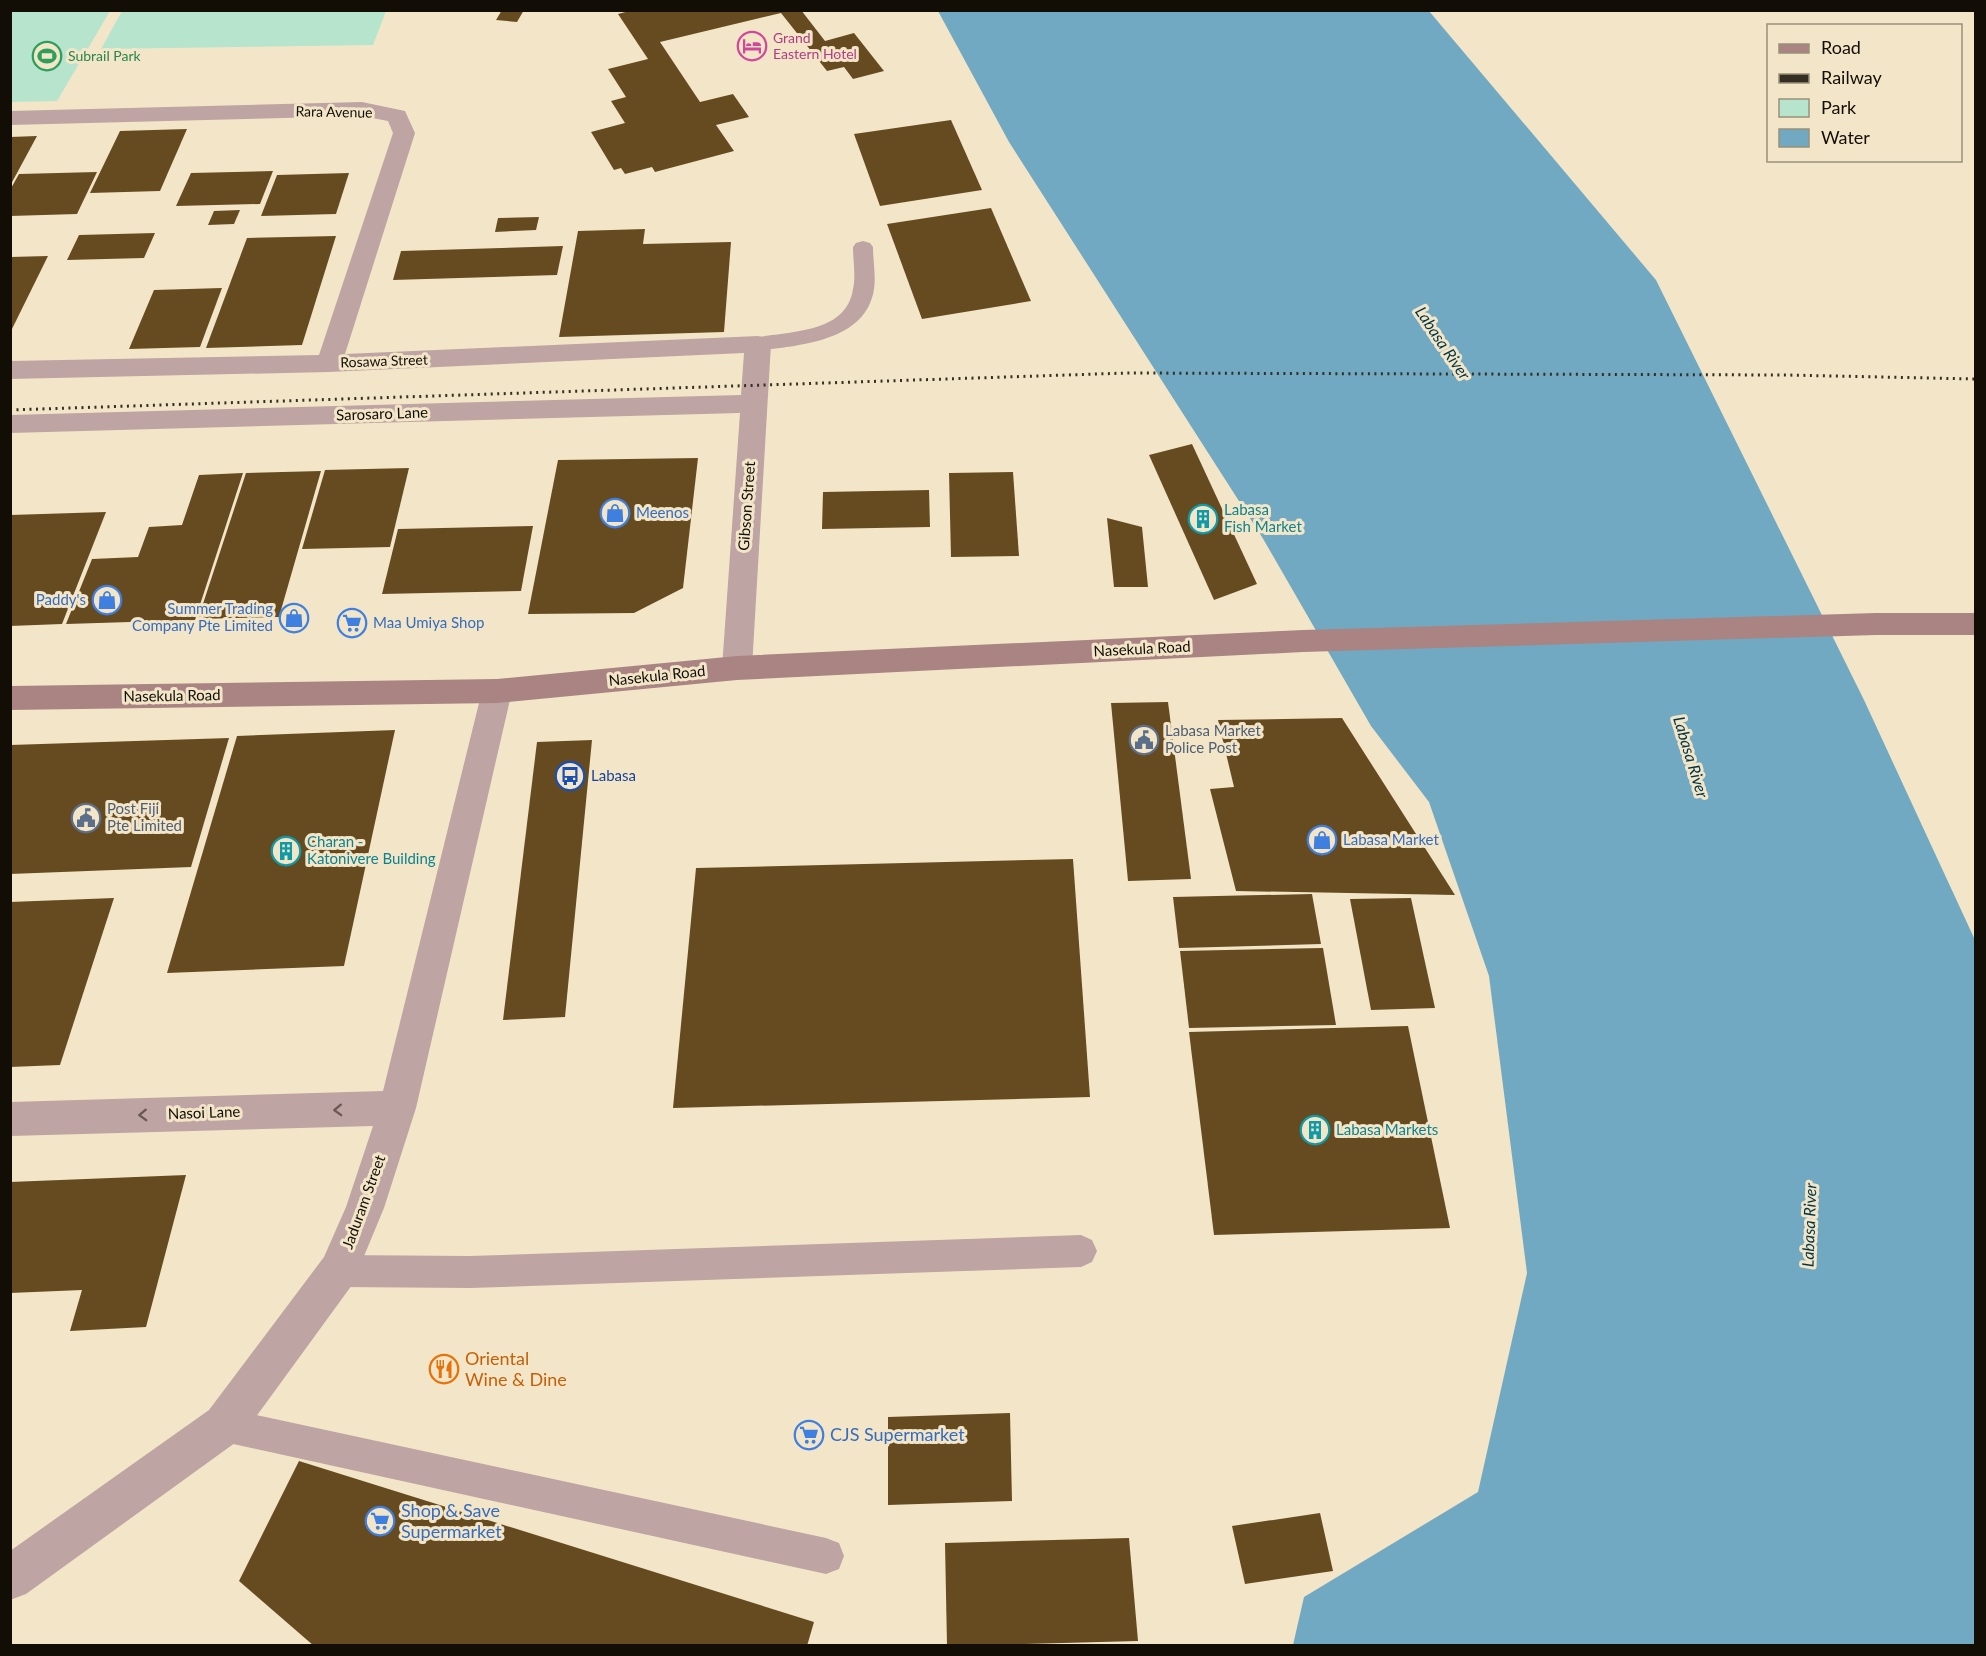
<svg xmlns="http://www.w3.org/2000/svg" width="1986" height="1656" viewBox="0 0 1986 1656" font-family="Lato,sans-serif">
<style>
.green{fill:#b6e4cd}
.water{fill:#72a9c2}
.building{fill:#664b21}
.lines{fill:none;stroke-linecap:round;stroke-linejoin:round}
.lane{fill:#bea4a3;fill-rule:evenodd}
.street{fill:#bea4a3;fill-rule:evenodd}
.secondary{fill:#a98483;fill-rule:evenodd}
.rail{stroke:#352f23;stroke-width:3;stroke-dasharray:2 4.5;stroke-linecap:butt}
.oneway{stroke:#685954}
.labels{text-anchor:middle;stroke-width:6;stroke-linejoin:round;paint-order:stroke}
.far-hotel-label{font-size:14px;fill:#b23c85;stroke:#f3e6c8;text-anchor:start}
.far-leisure-label{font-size:14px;fill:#27864d;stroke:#f3e6c8;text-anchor:start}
.far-street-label{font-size:14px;fill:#130e05;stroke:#f3e6c8}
.street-label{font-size:15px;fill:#130e05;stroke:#f3e6c8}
.culture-label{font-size:15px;fill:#0d838f;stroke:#f3e6c8;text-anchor:start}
.shop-label{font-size:15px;fill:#366cbe;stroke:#f3e6c8;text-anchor:start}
.service-label{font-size:15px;fill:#4e5e75;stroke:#f3e6c8;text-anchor:start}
.transit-label{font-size:15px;fill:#164399;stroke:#f3e6c8;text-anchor:start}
.water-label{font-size:16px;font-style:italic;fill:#013446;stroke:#f3e6c8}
.near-food-label{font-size:18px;fill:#c56008;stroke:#f3e6c8;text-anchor:start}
.near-shop-label{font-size:18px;fill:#366cbe;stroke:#f3e6c8;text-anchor:start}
</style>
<rect width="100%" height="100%" fill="#f3e6c8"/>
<!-- green -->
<g class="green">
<path d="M10,11H110L57,101L11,102Z"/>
<path d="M122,11V10L386,11L373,45L101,49Z"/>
</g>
<!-- water -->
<path class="water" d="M938,11H1429L1656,280L1864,700L1975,940V1645H1293L1304,1597L1478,1492L1527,1273L1489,976L1429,802L1371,726L1262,537L1009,142Z"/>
<!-- building -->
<g class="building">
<path d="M502,10H524L517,22L496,20Z"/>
<path d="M633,10H801L825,41L854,33L884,71L853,79L844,67L827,71L781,13L660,42L700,102L733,94L749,117L716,125L734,151L655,172L652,167L625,174L621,168L614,170L591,132L625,123L611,101L626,97L608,69L648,59L618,14Z"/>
<path d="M951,120L982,190L880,206L854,134Z"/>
<path d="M187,129L160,191L90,193L120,131Z"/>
<path d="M37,136L10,186V137Z"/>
<path d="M273,171L260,204L176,206L191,173Z"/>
<path d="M97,172L77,214L10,216V190L19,174Z"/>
<path d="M349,173L336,214L261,216L277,175Z"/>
<path d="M991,208L1031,301L922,319L887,224Z"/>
<path d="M240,210L234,224L208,225L214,211Z"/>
<path d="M539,217L536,230L495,232L498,218Z"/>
<path d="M645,229L643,244L731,242L724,332L559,337L578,231Z"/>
<path d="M155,233L144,258L67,260L79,235Z"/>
<path d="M336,236L302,345L206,348L247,238Z"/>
<path d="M563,246L557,275L393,280L401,251Z"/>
<path d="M48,256L10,333V257Z"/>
<path d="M222,288L200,347L129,349L154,290Z"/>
<path d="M1192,444L1257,584L1214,600L1149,455Z"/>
<path d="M698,458L683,588L634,613L528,614L558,460Z"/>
<path d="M409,468L390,547L302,549L325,470Z"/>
<path d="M321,471L279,617L198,619L246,473Z"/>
<path d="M1013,472L1019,556L951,557L949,473Z"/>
<path d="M243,473L195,620L66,624L92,559L138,557L149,527L182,525L199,475Z"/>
<path d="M929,490L930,527L822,529L823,492Z"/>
<path d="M106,512L62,624L10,626V515Z"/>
<path d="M1107,518L1142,527L1148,587H1114Z"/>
<path d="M533,526L521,591L382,594L398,529Z"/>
<path d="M1168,702L1191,879L1128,881L1111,703Z"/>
<path d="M1342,718L1455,895L1236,891L1210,789L1234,787L1218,720Z"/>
<path d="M395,730L344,966L167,973L237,736Z"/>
<path d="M229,738L191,867L10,874V745Z"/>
<path d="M592,740L565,1017L503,1020L537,742Z"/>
<path d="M1073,859L1090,1097L673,1108L696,868Z"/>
<path d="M1312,894L1321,944L1179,948L1173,897Z"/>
<path d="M114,898L60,1065L10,1067V902Z"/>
<path d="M1411,898L1435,1008L1371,1010L1350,899Z"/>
<path d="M1323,948L1336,1025L1189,1028L1180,951Z"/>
<path d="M1408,1026L1450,1228L1214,1235L1189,1032Z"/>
<path d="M186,1175L146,1327L70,1331L82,1290L10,1293V1182Z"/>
<path d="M1010,1413L1012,1501L888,1505V1417Z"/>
<path d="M299,1461L814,1622L807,1646H314L239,1581Z"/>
<path d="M1320,1513L1333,1571L1245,1584L1232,1526Z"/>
<path d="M1129,1538L1138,1641L947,1646L945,1543Z"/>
</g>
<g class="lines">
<!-- lane -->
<g class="lane">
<path d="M863,241L870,243L873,247C873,261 876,276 874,289C866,342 799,345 758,351L751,349L747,344L751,339C785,330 846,336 853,289C856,276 853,261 853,247L856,243Z"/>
<path d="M1081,1235L1092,1240L1097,1251L1092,1262L1081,1267L470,1288L338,1287L327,1282L322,1271L327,1260L338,1255L470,1256Z"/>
<path d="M224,1408L826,1538L839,1543L844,1556L839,1569L826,1574L224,1442L212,1437L207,1425L212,1413Z"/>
</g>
<!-- street -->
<g class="street">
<path d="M362,102L405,111L415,133L345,354L758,336L767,338L771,344L752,668L748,676L737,680L726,676L722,668L740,413L10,433V415L741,395L744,353L329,372L10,379V361L319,355L393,133L388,121L362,116L10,125V111Z"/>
<path d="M497,679L508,682L512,691L416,1108L384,1208L352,1285L239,1440L26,1594L10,1600V1551L209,1410L324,1257L346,1207L373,1126L10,1136V1102L383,1091L482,691L486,682Z"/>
</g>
<!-- secondary -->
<path class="secondary" d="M1876,613H1976V635H1876L1303,652L737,680L497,703L10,710V686L497,679L737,656L1303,630Z"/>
<!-- rail -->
<path class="rail" d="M10,410L1127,373L1786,375L1976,379"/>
</g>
<!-- one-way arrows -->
<defs><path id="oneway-chevron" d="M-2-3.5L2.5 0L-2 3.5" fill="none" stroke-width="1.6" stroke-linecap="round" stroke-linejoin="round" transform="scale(1.5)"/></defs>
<g class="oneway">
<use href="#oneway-chevron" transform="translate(338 1110) rotate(178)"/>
<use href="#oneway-chevron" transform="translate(143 1115) rotate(178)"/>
</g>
<!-- icons -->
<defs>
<g id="hotel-ring" transform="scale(1.5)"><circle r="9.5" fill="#f3e6c8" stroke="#d1479c" stroke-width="1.5"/><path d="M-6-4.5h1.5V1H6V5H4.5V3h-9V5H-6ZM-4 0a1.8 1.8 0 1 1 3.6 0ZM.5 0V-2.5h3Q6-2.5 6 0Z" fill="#d1479c"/></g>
<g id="stadium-ring" transform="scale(1.5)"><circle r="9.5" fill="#f3e6c8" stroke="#2e9e5b" stroke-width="1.5"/><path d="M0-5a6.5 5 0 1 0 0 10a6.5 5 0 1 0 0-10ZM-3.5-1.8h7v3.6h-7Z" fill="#2e9e5b"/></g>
<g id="shop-ring" transform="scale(1.5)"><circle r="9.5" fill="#f3e6c8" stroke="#3f7fe0" stroke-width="1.5"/><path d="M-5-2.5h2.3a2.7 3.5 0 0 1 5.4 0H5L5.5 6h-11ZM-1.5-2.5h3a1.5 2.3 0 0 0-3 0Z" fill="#3f7fe0"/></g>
<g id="building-ring" transform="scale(1.5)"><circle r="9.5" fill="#f3e6c8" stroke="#0f9aa8" stroke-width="1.5"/><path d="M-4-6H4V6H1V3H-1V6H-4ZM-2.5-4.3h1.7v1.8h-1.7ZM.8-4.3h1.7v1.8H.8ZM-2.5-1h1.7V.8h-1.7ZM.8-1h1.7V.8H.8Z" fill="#0f9aa8"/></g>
<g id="supermarket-ring" transform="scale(1.5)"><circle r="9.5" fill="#f3e6c8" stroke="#3f7fe0" stroke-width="1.5"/><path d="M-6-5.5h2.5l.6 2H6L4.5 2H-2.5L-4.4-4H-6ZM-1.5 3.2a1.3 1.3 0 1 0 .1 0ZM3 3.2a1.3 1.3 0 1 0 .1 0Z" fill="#3f7fe0"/></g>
<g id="civic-ring" transform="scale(1.5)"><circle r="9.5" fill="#f3e6c8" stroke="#5c6f8a" stroke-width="1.5"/><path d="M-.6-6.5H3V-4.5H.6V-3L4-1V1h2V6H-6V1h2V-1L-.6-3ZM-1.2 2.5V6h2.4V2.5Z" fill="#5c6f8a"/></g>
<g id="bus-ring" transform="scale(1.5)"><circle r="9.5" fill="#f3e6c8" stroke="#1a4fb4" stroke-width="1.5"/><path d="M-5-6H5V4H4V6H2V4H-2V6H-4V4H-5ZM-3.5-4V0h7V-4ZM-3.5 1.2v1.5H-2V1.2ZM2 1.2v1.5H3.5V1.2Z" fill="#1a4fb4"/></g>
<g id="restaurant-ring" transform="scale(1.5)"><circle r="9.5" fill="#f3e6c8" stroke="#e8710a" stroke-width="1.5"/><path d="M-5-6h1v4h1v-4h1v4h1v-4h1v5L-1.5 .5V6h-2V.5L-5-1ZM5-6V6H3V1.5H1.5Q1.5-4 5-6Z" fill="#e8710a"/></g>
</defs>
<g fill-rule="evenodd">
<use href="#hotel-ring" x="752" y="46"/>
<use href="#stadium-ring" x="47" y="56"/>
<use href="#shop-ring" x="615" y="513"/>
<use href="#building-ring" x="1203" y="519"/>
<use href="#shop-ring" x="107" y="600"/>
<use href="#shop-ring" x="294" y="618"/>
<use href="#supermarket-ring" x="352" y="623"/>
<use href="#civic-ring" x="1144" y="740"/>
<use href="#bus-ring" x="570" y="776"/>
<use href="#civic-ring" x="86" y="818"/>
<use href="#shop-ring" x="1322" y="840"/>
<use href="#building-ring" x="286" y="851"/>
<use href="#building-ring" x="1315" y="1130"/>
<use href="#restaurant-ring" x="444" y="1369"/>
<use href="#supermarket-ring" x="809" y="1435"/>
<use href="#supermarket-ring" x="380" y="1521"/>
</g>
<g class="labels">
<!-- far-hotel labels -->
<g class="far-hotel-label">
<text x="773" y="43">Grand<tspan x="773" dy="16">Eastern Hotel</tspan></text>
</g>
<!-- far-leisure labels -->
<g class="far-leisure-label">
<text x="68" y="61">Subrail Park</text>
</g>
<!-- far-street labels -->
<g class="far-street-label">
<text transform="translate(334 112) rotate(1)" y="5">Rara Avenue</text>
<text transform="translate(384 361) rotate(-2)" y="5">Rosawa Street</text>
</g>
<!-- street labels -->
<g class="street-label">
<text transform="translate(382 414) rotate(-2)" y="5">Sarosaro Lane</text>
<text transform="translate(747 506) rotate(-86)" y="5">Gibson Street</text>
<text transform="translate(1142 649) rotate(-3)" y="5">Nasekula Road</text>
<text transform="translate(657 676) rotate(-6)" y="5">Nasekula Road</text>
<text transform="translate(172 696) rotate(-1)" y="5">Nasekula Road</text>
<text transform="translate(204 1113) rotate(-2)" y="5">Nasoi Lane</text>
<text transform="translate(364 1202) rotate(-70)" y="5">Jaduram Street</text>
</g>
<!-- culture labels -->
<g class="culture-label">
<text x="1224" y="515">Labasa<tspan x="1224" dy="17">Fish Market</tspan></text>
<text x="307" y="847">Charan -<tspan x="307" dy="17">Katonivere Building</tspan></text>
<text x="1336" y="1135">Labasa Markets</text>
</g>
<!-- shop labels -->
<g class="shop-label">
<text x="636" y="518">Meenos</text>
<text x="86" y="605" text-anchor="end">Paddy's</text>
<text x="273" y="614" text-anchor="end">Summer Trading<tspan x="273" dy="17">Company Pte Limited</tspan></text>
<text x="373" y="628">Maa Umiya Shop</text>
<text x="1343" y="845">Labasa Market</text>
</g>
<!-- service labels -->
<g class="service-label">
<text x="1165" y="736">Labasa Market<tspan x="1165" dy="17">Police Post</tspan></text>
<text x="107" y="814">Post Fiji<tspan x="107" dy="17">Pte Limited</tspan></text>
</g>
<!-- transit labels -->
<g class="transit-label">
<text x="591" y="781">Labasa</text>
</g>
<!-- water labels -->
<g class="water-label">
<text transform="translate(1443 343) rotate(56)" y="6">Labasa River</text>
<text transform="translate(1691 757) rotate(73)" y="6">Labasa River</text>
<text transform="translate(1809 1225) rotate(-88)" y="6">Labasa River</text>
</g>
<!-- near-food labels -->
<g class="near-food-label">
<text x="465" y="1365">Oriental<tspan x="465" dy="21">Wine &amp; Dine</tspan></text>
</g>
<!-- near-shop labels -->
<g class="near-shop-label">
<text x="830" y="1441">CJS Supermarket</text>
<text x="401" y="1517">Shop &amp; Save<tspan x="401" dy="21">Supermarket</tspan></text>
</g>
</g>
<!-- border -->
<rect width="1986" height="1656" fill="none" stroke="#130e05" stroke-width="24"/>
<!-- legend -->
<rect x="1767" y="24" width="195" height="138" fill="#f3e6c8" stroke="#99907a" stroke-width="1.5"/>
<rect x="1779" y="44" width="30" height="9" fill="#a98483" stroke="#99907a" stroke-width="1.5"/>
<text x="1821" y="54" font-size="18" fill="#130e05">Road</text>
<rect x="1779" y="74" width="30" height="9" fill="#352f23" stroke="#99907a" stroke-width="1.5"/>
<text x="1821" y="84" font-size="18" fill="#130e05">Railway</text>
<rect x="1779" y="99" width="30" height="18" fill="#b6e4cd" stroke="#99907a" stroke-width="1.5"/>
<text x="1821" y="114" font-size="18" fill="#130e05">Park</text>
<rect x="1779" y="129" width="30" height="18" fill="#72a9c2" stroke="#99907a" stroke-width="1.5"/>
<text x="1821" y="144" font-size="18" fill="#130e05">Water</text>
</svg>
